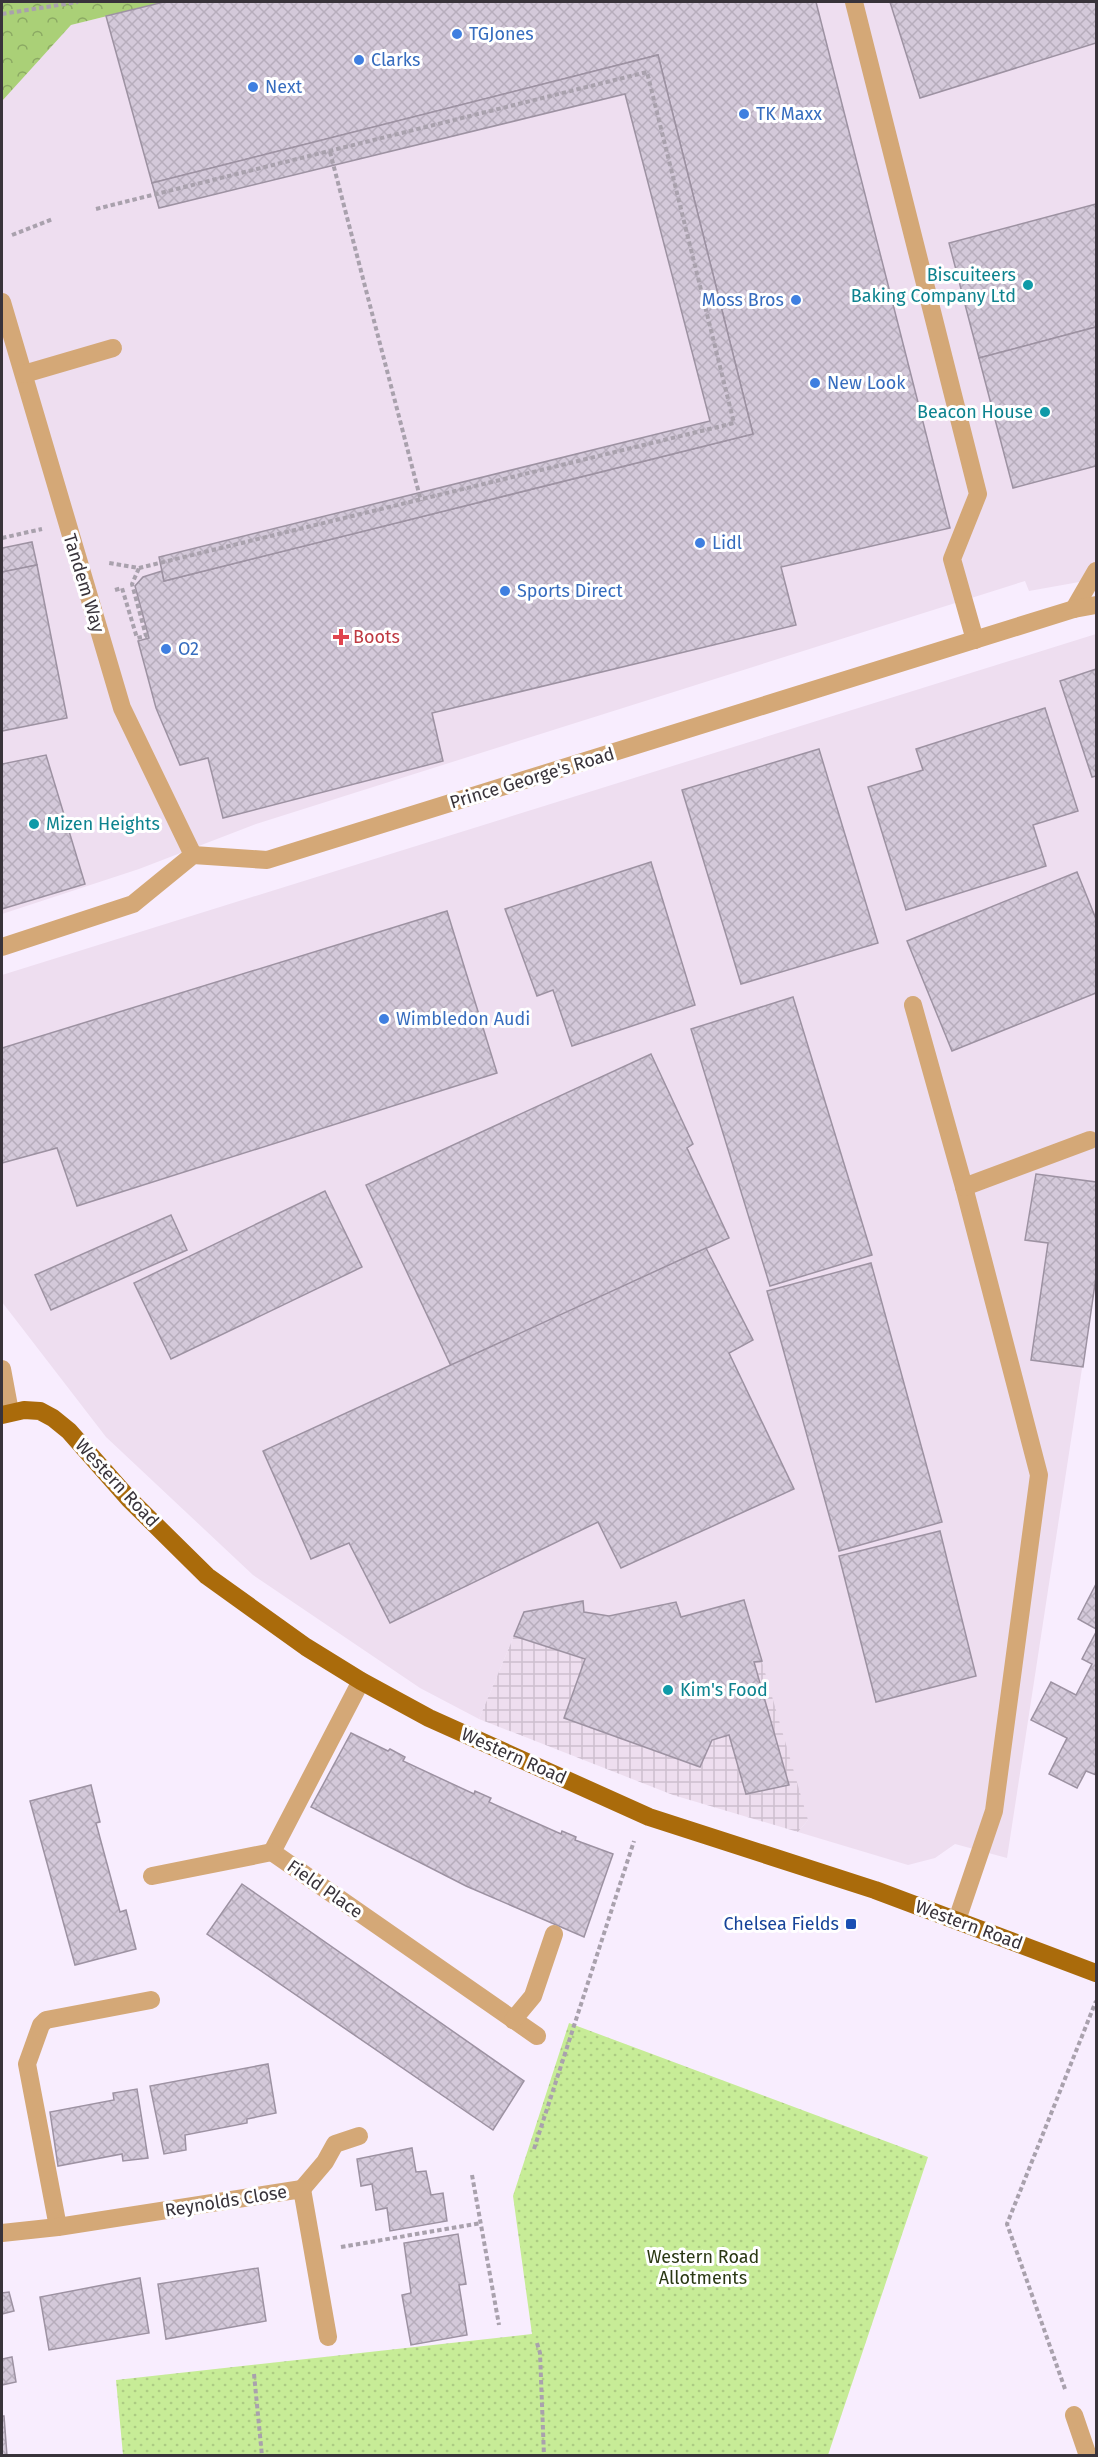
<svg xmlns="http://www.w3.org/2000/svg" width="1098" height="2457" viewBox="0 0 1098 2457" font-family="'Fira Sans',sans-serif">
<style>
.commercial{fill:#eedef0}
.industrial{fill:url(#industrial-grid)}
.forest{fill:url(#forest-crowns)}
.garden{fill:url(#garden-dots)}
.building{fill:url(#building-cross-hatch);stroke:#9d92a2;stroke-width:1.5}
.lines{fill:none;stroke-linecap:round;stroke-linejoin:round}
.path{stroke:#a9a1ad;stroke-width:4;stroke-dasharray:4.5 3;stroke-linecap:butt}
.minor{stroke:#d4a877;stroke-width:18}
.major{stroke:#aa6b0b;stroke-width:18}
.shop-dot{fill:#3f7fe0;stroke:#fff;stroke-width:2}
.culture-dot{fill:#0f9aa8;stroke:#fff;stroke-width:2}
.health-dot{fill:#e0444e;stroke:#fff;stroke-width:2}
.transit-dot{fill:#1a4fb4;stroke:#fff;stroke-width:2}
.labels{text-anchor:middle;stroke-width:6;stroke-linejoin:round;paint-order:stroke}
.shop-label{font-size:18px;fill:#366cbe;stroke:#fff;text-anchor:start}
.culture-label{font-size:18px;fill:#0d838f;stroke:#fff;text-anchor:end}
.street-label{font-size:18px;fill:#38333a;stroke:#fff}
.health-label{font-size:18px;fill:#be3a42;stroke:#fff;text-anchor:start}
.transit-label{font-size:18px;fill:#164399;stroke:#fff;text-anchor:end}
.park-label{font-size:18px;fill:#2a3813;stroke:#fff}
</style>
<defs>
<pattern id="industrial-grid" width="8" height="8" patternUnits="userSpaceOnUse" patternTransform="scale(1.5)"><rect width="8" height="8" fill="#eedeef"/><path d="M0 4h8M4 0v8" fill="none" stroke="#cdbfce"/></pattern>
<pattern id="forest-crowns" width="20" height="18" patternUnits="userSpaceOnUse" patternTransform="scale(1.5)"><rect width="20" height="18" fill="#aad077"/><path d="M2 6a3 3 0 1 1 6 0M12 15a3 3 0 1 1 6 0" fill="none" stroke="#8ba963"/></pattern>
<pattern id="garden-dots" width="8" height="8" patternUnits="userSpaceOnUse" patternTransform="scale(1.5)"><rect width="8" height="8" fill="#c7ec97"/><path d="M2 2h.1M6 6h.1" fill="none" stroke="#accb83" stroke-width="1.8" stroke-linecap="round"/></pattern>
<pattern id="building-cross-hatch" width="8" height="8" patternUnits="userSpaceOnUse" patternTransform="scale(1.5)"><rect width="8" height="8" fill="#d4c9da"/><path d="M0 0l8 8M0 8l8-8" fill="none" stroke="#b7adbc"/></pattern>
</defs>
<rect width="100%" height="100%" fill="#f8edfe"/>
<!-- commercial -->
<g class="commercial">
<path d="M164,2H1096V579L1029,591L1025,581L256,824L139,869L2,914V100L71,25Z"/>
<path d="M1096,634V1277L1007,1858L955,1844L935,1858L908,1865L798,1832L808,1820L681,1617L609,1616L584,1612L583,1601L524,1612L479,1719L420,1688L253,1575L106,1437L2,1302V975Z"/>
</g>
<!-- industrial -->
<path class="industrial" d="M744,1600L808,1820L798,1832L673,1795L479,1719L524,1612L583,1601L585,1612L609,1616L676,1602L682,1617Z"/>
<!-- forest -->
<path class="forest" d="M2,2H164L71,25L2,101Z"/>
<!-- garden -->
<path class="garden" d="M569,2023L928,2157L828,2455H123L116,2380L532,2334L513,2196Z"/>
<!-- building -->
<g class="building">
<path d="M164,2H816L950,528L781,567L796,625L432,713L443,761L223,818L208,758L180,765L156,708L138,641L149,638L135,586L143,577L162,571L164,581L753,434L658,55L152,183L106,16Z"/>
<path d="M890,2H1096V43L920,98Z"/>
<path d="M658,55L753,434L164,581L159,557L710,421L625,94L159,208L152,183Z"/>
<path d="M1096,204V327L979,358L949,243Z"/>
<path d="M1096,327V466L1013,488L979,358Z"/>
<path d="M32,542L37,565L2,572V548Z"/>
<path d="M37,565L67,718L2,731V572Z"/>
<path d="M1096,669V776L1092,777L1060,681Z"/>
<path d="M1045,708L1078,811L1033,825L1046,866L906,910L868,787L923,770L916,749Z"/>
<path d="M819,749L878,943L741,984L682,790Z"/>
<path d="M46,755L85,884L2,909V764Z"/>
<path d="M651,862L695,1005L572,1046L553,990L537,996L505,909Z"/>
<path d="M1077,872L1096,919V993L952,1051L907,941Z"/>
<path d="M447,911L497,1073L77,1206L57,1148L2,1163V1048Z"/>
<path d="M793,997L872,1255L770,1286L691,1029Z"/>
<path d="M651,1054L693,1144L687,1148L729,1238L451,1366L366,1185Z"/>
<path d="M1036,1174L1096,1182V1277L1083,1367L1031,1360L1048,1243L1025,1240Z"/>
<path d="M325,1191L362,1267L171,1359L134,1283Z"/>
<path d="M171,1215L187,1250L51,1310L35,1275Z"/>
<path d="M706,1248L753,1340L729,1353L794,1489L621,1568L598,1522L390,1623L349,1543L311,1559L263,1451Z"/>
<path d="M871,1263L942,1522L839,1551L767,1291Z"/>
<path d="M940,1531L976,1676L876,1702L839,1556Z"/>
<path d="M1096,1584V1629L1078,1619Z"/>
<path d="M744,1600L762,1661L754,1662L789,1785L746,1794L729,1735L712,1740L700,1767L564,1718L585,1659L514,1636L524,1612L583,1601L584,1612L609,1616L676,1602L681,1617Z"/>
<path d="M1096,1632V1775L1086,1771L1077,1788L1049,1774L1067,1738L1031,1720L1051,1682L1076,1695L1092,1664L1082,1659Z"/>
<path d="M351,1733L388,1751L390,1749L405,1757L403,1761L474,1794L475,1791L491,1798L489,1802L561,1834L562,1831L576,1837L575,1840L613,1854L584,1937L466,1886L311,1807Z"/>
<path d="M91,1785L100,1822L96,1823L120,1912L126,1910L136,1949L75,1965L30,1801Z"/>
<path d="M242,1884L524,2081L493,2130L207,1934Z"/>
<path d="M268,2064L276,2113L247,2119V2123L185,2135L186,2150L164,2154L150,2086Z"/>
<path d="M137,2089L148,2158L123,2161L122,2154L58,2166L50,2112L114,2100L113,2093Z"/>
<path d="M412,2148L416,2172L426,2171L431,2195L443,2193L447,2221L390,2231L387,2208L376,2210L372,2184L361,2186L357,2159Z"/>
<path d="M458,2234L466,2284L459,2285L467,2335L411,2345L402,2295L411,2293L404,2243Z"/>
<path d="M258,2268L266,2321L166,2339L158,2284Z"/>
<path d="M140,2278L149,2333L49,2350L40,2297Z"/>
<path d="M9,2292L14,2311L2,2314V2293Z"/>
<path d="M12,2357L16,2382L2,2385V2359Z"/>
<path d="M2,2416H4L7,2456H2Z"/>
</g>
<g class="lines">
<!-- path -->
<g class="path">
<path d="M2,14L78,2"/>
<path d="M330,152L421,501"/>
<path d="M96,209L647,72L734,423L139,568L109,563"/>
<path d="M12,235L53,219"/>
<path d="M2,538L42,529"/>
<path d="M115,590L122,588L137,638L146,636L132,584L139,568"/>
<path d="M534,2149L634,1841"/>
<path d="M472,2175L499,2325"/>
<path d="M341,2247L481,2223"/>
<path d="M537,2343L540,2353L544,2456"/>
<path d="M254,2374L262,2456"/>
<path d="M1065,2389L1007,2224L1096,2001"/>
</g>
<!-- minor -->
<g class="minor">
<path d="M854,2L978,494L952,559L975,640"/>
<path d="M2,302L122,708L193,855"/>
<path d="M24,374L113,348"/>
<path d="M1074,609L1096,571"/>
<path d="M2,947L133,904L193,855L267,860L1074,609L1096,605"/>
<path d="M913,1005L964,1187L1039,1475L994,1811L957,1920"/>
<path d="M964,1187L1090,1140"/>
<path d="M2,1369L10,1412"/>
<path d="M361,1681L272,1852L537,2036"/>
<path d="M152,1876L272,1852"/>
<path d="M513,2020L533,1996L554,1934"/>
<path d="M302,2189L325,2162L335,2144L359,2136"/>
<path d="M58,2227L27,2064L41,2025L46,2020L151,2000"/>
<path d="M2,2233L58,2227L302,2189L328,2337"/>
<path d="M1074,2415L1088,2456"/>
</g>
<!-- major -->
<path class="major" d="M2,1415L24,1410L40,1411L53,1418L69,1431L129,1499L207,1576L306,1647L361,1681L429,1718L649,1817L875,1890L1096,1973"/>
</g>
<!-- markers -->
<g class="shop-dot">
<circle cx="457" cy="34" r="6"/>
<circle cx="359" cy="60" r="6"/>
<circle cx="253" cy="87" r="6"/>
<circle cx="744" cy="114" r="6"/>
<circle cx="796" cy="300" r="6"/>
<circle cx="815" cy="383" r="6"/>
<circle cx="700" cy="543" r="6"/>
<circle cx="505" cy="591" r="6"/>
<circle cx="166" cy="649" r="6"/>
<circle cx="384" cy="1019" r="6"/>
</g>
<g class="culture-dot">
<circle cx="1028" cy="285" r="6"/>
<circle cx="1045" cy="412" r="6"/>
<circle cx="34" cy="824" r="6"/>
<circle cx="668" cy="1690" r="6"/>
</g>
<path class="health-dot" d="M338 628h6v6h6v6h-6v6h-6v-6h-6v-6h6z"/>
<rect class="transit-dot" x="845" y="1918" width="12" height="12" rx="3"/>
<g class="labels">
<!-- shop labels -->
<g class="shop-label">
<text x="469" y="40">TGJones</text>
<text x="371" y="66">Clarks</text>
<text x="265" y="93">Next</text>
<text x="756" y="120">TK Maxx</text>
<text x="784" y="306" text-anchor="end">Moss Bros</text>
<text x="827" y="389">New Look</text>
<text x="712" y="549">Lidl</text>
<text x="517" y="597">Sports Direct</text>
<text x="178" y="655">O2</text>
<text x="396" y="1025">Wimbledon Audi</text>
</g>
<!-- culture labels -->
<g class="culture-label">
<text x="1016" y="281">Biscuiteers<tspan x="1016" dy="21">Baking Company Ltd</tspan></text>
<text x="1033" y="418">Beacon House</text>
<text x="46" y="830" text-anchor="start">Mizen Heights</text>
<text x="680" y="1696" text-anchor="start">Kim's Food</text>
</g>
<!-- street labels -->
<g class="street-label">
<text transform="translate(84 583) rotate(73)" y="6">Tandem Way</text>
<text transform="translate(532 778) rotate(-17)" y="6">Prince George's Road</text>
<text transform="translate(117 1483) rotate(47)" y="6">Western Road</text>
<text transform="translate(514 1756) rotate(24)" y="6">Western Road</text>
<text transform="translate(325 1889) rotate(35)" y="6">Field Place</text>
<text transform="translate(969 1925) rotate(20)" y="6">Western Road</text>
<text transform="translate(226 2201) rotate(-9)" y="6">Reynolds Close</text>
</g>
<!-- health labels -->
<g class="health-label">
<text x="353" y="643">Boots</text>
</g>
<!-- transit labels -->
<g class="transit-label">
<text x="839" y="1930">Chelsea Fields</text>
</g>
<!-- park labels -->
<g class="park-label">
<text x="703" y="2263">Western Road<tspan x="703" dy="21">Allotments</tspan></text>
</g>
</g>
<!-- border -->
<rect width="1098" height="2457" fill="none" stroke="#38333a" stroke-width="6"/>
</svg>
